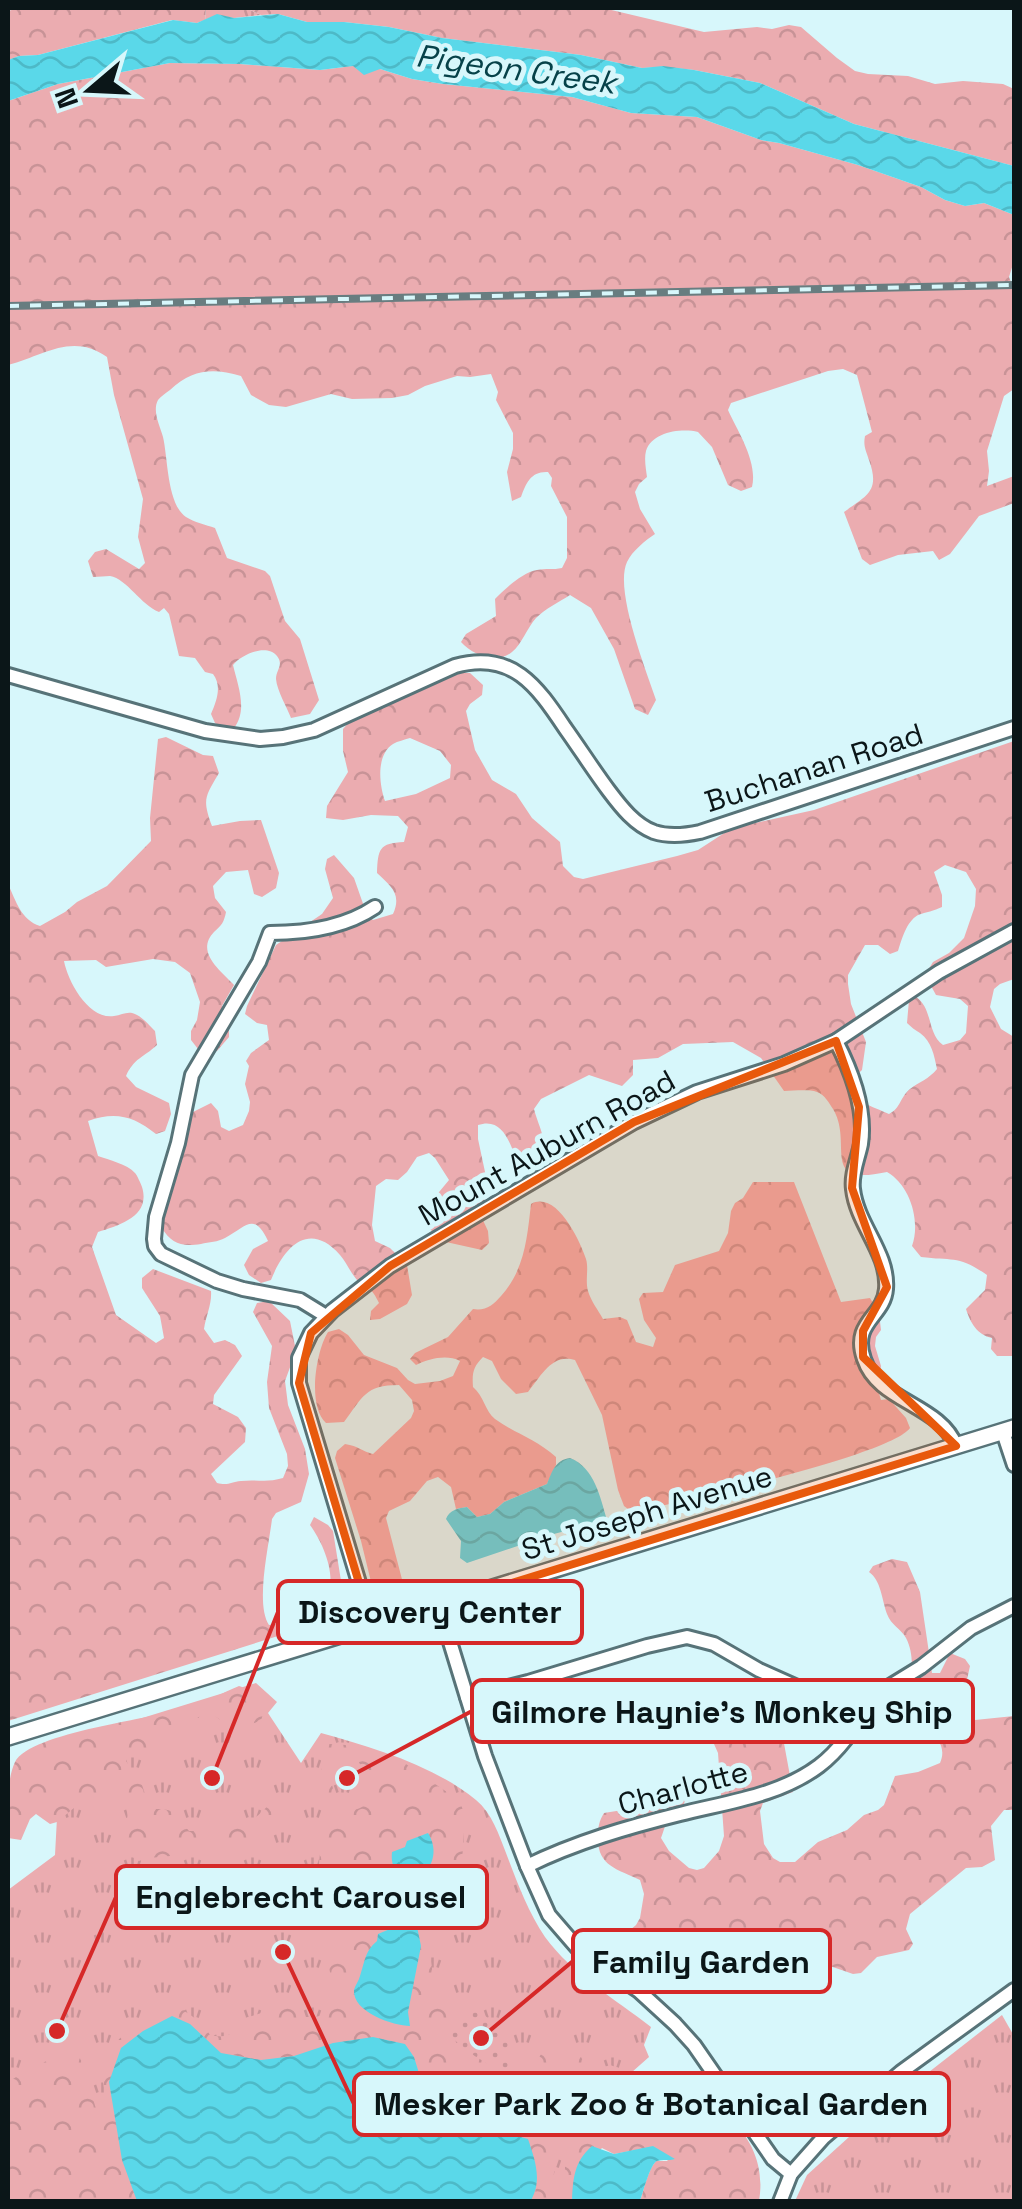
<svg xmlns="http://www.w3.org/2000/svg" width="1022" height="2209" viewBox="0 0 1022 2209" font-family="'Space Grotesk',sans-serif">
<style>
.grass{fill:url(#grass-tufts)}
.forest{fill:url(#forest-crowns);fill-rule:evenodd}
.garden{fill:url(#garden-dots)}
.water{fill:url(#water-waves)}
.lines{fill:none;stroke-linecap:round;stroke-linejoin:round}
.minor-casing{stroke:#577378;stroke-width:18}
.major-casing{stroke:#577378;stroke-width:20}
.minor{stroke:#fff;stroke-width:12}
.major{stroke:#fff;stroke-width:15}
.rail-casing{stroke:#687d80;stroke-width:8}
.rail{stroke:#d7f7fb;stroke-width:4;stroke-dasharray:11;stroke-linecap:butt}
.marked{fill:#e8590c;fill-opacity:0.2;stroke:#e8590c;stroke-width:8;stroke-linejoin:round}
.labels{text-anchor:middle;stroke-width:10;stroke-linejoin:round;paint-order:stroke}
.street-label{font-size:30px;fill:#0b1618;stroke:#d7f7fb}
.water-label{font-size:32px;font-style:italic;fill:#064249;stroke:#d7f7fb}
.leader{fill:none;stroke:#d62828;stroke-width:4}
.callout-dot{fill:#d62828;stroke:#d7f7fb;stroke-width:4}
.callout{fill:#d7f7fb;stroke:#d62828;stroke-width:4}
.callout-label{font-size:32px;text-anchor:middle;font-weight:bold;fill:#0b1618}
</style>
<defs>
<pattern id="grass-tufts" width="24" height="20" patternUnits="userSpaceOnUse" patternTransform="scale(2.5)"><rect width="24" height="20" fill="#ebacb0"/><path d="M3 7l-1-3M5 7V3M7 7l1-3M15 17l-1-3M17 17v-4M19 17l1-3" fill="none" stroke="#c89397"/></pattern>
<pattern id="forest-crowns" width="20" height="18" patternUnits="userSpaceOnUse" patternTransform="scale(2.5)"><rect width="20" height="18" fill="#ebacb0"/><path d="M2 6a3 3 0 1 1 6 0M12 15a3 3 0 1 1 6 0" fill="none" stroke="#c89397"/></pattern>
<pattern id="garden-dots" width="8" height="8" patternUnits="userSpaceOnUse" patternTransform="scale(2.5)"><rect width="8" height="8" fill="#ebacb0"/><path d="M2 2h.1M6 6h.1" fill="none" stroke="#c89397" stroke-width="1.8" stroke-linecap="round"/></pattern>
<pattern id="water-waves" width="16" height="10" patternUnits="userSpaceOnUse" patternTransform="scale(2.5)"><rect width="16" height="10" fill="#5ad8e9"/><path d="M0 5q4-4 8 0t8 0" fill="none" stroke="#4db9c7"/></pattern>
</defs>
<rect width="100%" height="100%" fill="#d7f7fb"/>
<!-- grass -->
<g class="grass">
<path d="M206,8H246L261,15L234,18L217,15L205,20Z"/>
<path d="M256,1683L277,1702L268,1713L301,1763L321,1733C372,1747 435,1766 476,1800C492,1813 499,1835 506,1853C517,1882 528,1912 545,1937C572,1974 615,1999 651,2027L644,2045L649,2057L623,2080L571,2201H8V1890L55,1855L61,1743Z"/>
<path d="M1002,2015L1014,2036V2201H795L807,2175L870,2118Z"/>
</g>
<!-- forest -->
<g class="forest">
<path d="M19,8H206L205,20L197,23L172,20L38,55L19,56L8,60V11Z"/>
<path d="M246,8H603L704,32L757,27L772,29L789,25L801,27L837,58L855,71L868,74L908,76L935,84L963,81L1003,84L1014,89V166L854,124L760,83L694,70L663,67L642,68L581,55L442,38L389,27L344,22H307L278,14L261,15Z"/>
<path d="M170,63L240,64L320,70L353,66L380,69L412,79L443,84L572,97L631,113L697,117L761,140L779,143L858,165L921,187L945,200L965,206L984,203L1014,215V261L1009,277L1014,290V389L1004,396L987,451L989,471L987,486L1014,476V503L979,516L950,554L939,560L933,551L898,555L870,565L862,559L844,512C868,495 880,491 869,460C866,451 863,446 865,436L872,432L857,375L843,369L828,371L731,403L728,410C738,432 758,462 752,487L741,491L728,485L712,447L698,432C681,428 652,432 646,451C644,459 646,469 647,477L639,484L635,492L640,509L655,534C646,540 632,551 627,562C614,590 646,670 656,700L648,715L635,709L614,649L591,608L570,595C559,602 545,609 536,618C527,628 522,644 512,652C496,665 473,655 461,642L466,634L496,616L495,599C505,589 523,572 537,570C546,568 553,570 562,568L567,558V517L551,486L552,478L548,472C531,471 526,483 521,497L512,501L507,472L513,449V433L496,400L498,392L491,374L470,377L457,376L425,386L408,395L392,398L352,399L331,394L286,407L269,405L251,395L241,376C213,368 193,369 170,390C166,393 161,396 158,400C152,411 160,426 163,437C168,458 167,504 186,517C194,522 206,525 215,528L227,558L265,571L270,576L285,621L300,639L319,700L310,714L291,718C287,707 277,691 276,679C276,670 284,665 277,656C266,643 241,655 233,665C238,686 248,710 234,728L222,727L215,723L211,714C217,700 222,686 213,674L205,672L195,658L179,656L169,614L164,608L159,612C141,605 127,579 110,576C105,576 99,577 93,577L88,561L95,552L106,549L139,569L145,563L138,537L143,499L114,395L107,357C72,332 43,356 8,365V101L58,84Z"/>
<path d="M452,673H470L483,685L482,695L470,704L466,711L475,750L492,780L516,794L532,818L560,842L563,866L574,877L583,879L677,856L698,850L732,828L814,810L1014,741V979L1000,984L994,989L990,1007L1001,1029L1014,1037V1356H997L991,1349L992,1338C977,1335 970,1322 966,1309L985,1290L987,1275C958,1255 953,1261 921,1257L912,1246C921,1221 910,1185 887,1172C818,1187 854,1144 833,1109C829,1103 825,1095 817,1092C808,1089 794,1091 784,1091L761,1058L733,1042L683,1044L658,1058L633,1060V1075L622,1086L589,1075L541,1099L534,1109C539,1129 549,1139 539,1160L525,1162L517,1160C509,1141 502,1117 478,1125V1139L488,1186L481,1216L488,1231L489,1243L482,1250L446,1242L423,1224L425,1209L449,1180L435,1158L429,1153L417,1157L407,1172L398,1180L386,1179L376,1186L372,1225L375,1241L390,1248L407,1265L412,1295L407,1304L380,1319L370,1320L371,1311L379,1303C371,1286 370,1292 358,1281C351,1274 347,1263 340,1255C309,1220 284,1247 271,1280L261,1283L249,1275L244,1265L253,1249L268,1241C254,1211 246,1227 225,1238C218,1242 209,1242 201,1244C181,1247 172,1244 161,1227L171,1165L193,1112L211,1103L218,1111L221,1127L229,1131L243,1125L249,1111L250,1102L245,1084L249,1066L246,1061L251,1053L269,1040L267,1025L257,1023L245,1014L247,1006L276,945L322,914L333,898L325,869L327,859L334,855L354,878L367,915L373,920L393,914C402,894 391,886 377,873C378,849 379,843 404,842L408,827L398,816L371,815L343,820L326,818L327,806L348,772L343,751V729L357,713L389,703ZM410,738L440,751L451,765L450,778L416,794L385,801C379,784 376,755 393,744C398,741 404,740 410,738ZM945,865L966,872L976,889L975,906L964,938L949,953L933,962L925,975L936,995L960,999L968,1006L966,1033L960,1040L943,1045C927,1034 933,1008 916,997L909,1000L907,1023C911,1027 915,1030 920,1033C932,1042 934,1055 937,1069C929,1079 919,1082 910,1089C900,1097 901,1108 889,1114C874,1107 852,1101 846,1085L862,1070L866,1042L851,1004L848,984V975L865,945H878L890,954L898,951C902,939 906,922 918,915C926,912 934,911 942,907V895L934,872Z"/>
<path d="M166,737L203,755L213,756L219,773C205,797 202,799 212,826L240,821L261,820L279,873L276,888L262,897L254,894L248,870L226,872L213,886L215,898L226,912C224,922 222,925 214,932C195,952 220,970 234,985L222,1006V1013L229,1019V1037L217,1051L207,1053L198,1049L191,1040V1031L197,1020L200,1002L190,973L175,962L153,959L106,967L96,960L64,961C68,982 89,1020 114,1016C123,1015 128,1010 137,1015C143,1018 150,1026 155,1031L157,1045C143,1058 134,1058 126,1076L136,1087L169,1103L171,1114L165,1131L156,1134C134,1116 115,1111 88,1121L98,1156C109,1160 127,1164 135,1173C137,1175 141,1184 142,1187C151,1216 120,1225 98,1232L92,1247L116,1315L156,1343L164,1338L160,1316L142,1288V1278L153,1269L211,1291C212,1305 206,1315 204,1329L214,1343L225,1340L235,1345L242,1356L214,1395L213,1404L238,1417L246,1428L245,1442L211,1474L217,1483C228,1486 231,1482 241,1481C257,1479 266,1483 283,1478L288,1466L287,1454L269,1408L267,1382L272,1346L253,1312L257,1303L269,1301L290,1321L296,1351L285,1381L288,1405L305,1449L309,1474L301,1502L276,1513L272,1519C269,1545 255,1604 269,1625C280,1624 289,1620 300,1616C307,1613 316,1611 321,1606C342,1585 324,1544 310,1525L314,1517L328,1525L333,1531L342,1587L341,1611L329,1620L8,1721V884C16,901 21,920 40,926L65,912L77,902L107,886L151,841L150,818L158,739Z"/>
<path d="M753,1182H794L841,1302L870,1298L879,1313L881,1330L876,1337L875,1346L881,1366L878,1390L881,1400L889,1399L906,1418L910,1428C891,1455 675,1504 632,1512L624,1506L618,1490L602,1415L575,1360C552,1353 541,1376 528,1392L516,1394L501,1379L492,1361L483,1357C473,1367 472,1373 473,1387C484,1396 485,1411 495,1419C516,1434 536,1439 556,1457V1465L547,1484L504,1502L490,1514L477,1517L467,1507L456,1509L451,1487L438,1477L427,1481L410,1501L389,1511L386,1518L404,1587L393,1597L380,1601L373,1590L361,1541L335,1458L337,1451L345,1444C359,1446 361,1451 373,1454L411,1418L414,1411L412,1400L399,1385C365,1385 363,1397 344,1422L326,1423C307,1406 316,1351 328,1332L339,1329L348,1335L364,1355L397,1368L408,1380L415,1384L440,1381L453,1376L460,1361C446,1354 429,1359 416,1365L410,1359L415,1353L448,1337L473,1309C486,1311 493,1305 501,1296C525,1269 527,1238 531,1204C556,1190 580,1240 586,1259C589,1269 585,1280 588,1291C591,1301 598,1310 603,1319L620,1317L627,1320L636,1342L653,1347L656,1338L644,1320L639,1299L643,1293L663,1292L675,1265L719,1251L728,1233L731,1211L735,1203L743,1198Z"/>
<path d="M892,1559L907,1562L920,1592L932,1673H940L950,1653L965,1659L970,1666L962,1702L967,1717L975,1720L1014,1716V1813L1012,1810H1004L991,1826L995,1860L982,1867L966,1868L910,1914L906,1929L913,1944L909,1950L877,1957L861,1973L853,1974L830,1966L797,1971L746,1964L695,1970C688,1939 688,1937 655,1938C651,1949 656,1959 651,1970C636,1976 628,1965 617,1956L624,1935L636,1925L640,1918L644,1894L640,1880C617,1869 597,1866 598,1837C598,1827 599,1821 604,1813L635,1808L657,1799L670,1790H678L685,1795C686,1812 674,1813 666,1824C664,1828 663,1833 661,1838L669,1851L689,1868L697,1870L704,1868L719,1851L724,1836L718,1753L706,1726L723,1711L739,1703L774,1725L783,1738L793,1792L763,1803L760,1811L764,1844L773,1858L780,1862H795L818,1842L847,1830L864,1815L878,1810L884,1805L895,1776L918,1772L940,1763C951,1737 920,1726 901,1715C909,1693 918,1661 906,1638C901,1629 891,1625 887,1614C882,1600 881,1580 869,1572L873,1566Z"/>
<path d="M239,1686C253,1690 268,1706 261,1720L233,1733C226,1728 222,1720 215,1716C199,1706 180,1737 169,1745C159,1752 141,1752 129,1754L126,1761L141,1782L148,1803L153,1809C176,1808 176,1814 189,1831C231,1830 245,1833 274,1799L281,1801L277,1823C261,1834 238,1847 218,1850C202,1852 186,1853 170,1856C159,1858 149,1856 139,1861C113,1847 134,1824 125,1802L109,1803L86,1798L57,1822L50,1824L36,1814L30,1819L21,1840L8,1838C7,1817 6,1781 15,1762C31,1732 154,1719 189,1707C206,1702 222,1693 239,1686Z"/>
<path d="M329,1744L363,1746L400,1760L460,1801L465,1817L461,1877L439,1891L430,1955L437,2002L445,2001L452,2005L454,2013L444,2039L452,2052L472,2059L494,2054C506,2061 521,2073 535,2067C542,2047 549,2047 567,2040L574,2044L589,2072L610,2065L640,2075L671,2071C716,2104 770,2136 759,2201H640C644,2189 648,2170 656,2161H668L653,2147L614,2154L602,2148L573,2179L572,2201H565V2158L557,2159L549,2199L541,2201L535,2194L538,2167L506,2133L482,2137L442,2114L422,2083L414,2057L333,2043L294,2056L261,2060L221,2053L190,2024L172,2016L143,2031L121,2048L122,2160L137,2201H8V2082L36,2065L72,2052L79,2055L98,2115L108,2109L98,2056C122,2035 151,2015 183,2010L202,2023L210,2035C228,2039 236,2034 245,2018L268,2011L277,1999L284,1996L292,1999L299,2013L305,2017C316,2017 328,2017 333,2006C339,1991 320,1937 314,1920C288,1915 277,1927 251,1926L248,1919L247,1881C266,1867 281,1880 298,1889C320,1883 318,1872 320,1853C321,1842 330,1835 332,1825C334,1808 326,1794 322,1779C320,1769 322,1757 322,1747ZM335,1754L356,1757L370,1782V1800C351,1822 334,1802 331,1779C330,1770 333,1762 335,1754ZM397,1922L420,1946L408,2012L354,1989L360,1977L367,1952L378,1941V1934L390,1929Z"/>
</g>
<!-- garden -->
<path class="garden" d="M474,2005C488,2021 501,2025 514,2044L508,2073C484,2064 464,2050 446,2032Z"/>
<!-- water -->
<g class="water">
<path d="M217,14L234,18L278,14L307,22H344L389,27L442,38L581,55L642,68L663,66L694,70L760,83L854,124L1014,166V215L984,203L965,206L945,200L921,187L858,165L779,143L761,140L697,117L631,113L572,97L443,84L412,79L380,69L364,75L353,66L320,70L240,64L170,63L58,84L8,101V60L19,56L38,55L173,20L197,23Z"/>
<path d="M570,1458C595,1468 600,1497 607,1520L550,1535L467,1563L460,1558L461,1541L446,1519C449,1510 459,1508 467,1507L477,1517L490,1514L504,1502L547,1484C552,1472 555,1460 570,1458Z"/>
<path d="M428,1833C439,1851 433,1869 416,1881C399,1878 390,1869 392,1852L405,1847L407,1841Z"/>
<path d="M406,1916L415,1917L421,1946L408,2012L410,2026C394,2026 352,2012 354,1990C355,1985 359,1981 360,1976C365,1961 365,1951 377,1941L378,1934L390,1929Z"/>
<path d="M172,2016L190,2024L221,2053L261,2060L294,2056L333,2043L373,2037L405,2044L414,2057L422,2083L442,2114L482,2136L506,2133L528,2139C535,2160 543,2181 530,2202L137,2201L122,2160L109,2082L121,2048L143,2031Z"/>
<path d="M592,2146L614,2154L653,2146L675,2159C669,2161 663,2159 657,2161C650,2164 643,2193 640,2201H572C573,2178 574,2162 592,2146Z"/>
</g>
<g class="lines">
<!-- minor casing -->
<g class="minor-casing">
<g id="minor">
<path d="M8,675L205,731L260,739L283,737L314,730L455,666C512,650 537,686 565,728C580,749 594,771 609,791C621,807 635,825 654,832C669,837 686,835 700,832L1014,728"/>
<path d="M836,1041C852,1072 866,1110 861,1144C858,1159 851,1174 853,1189C857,1225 889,1253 886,1289C884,1317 851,1322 864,1359C878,1402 940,1404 956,1446"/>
<path d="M326,1316L300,1300L243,1289L217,1281L161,1254L155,1246L154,1239L156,1217L178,1143L192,1075L259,962L270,933C306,933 344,928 375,907"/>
<path d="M1003,1432L1014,1465"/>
<path d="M439,1606L485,1756L527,1866L549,1915L581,1952L639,1991L675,2024L694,2045L773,2159L791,2174"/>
<path d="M372,1626L299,1383V1358L311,1333L332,1311L390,1266L634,1122L697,1092L784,1064L836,1041L939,972L1014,931"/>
<path d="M467,1697L528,1682L647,1646L687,1637L714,1644L759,1670L806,1691L825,1695L877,1694L921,1667L971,1628L1014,1606"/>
<path d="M527,1866C576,1842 628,1827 680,1814C727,1802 779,1796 819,1766C843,1748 860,1719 877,1694"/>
<path d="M780,2202L791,2174L823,2138L901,2072L1014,1990"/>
</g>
</g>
<!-- major casing -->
<g class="major-casing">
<path id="major" d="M8,1737L1014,1428"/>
</g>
<!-- minor -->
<use href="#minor" class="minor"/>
<!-- major -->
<use href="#major" class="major"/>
<!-- rail casing -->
<g class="rail-casing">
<path id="rail" d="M8,306L1014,285"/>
</g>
<!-- rail -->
<use href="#rail" class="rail"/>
</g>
<!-- marked area -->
<path class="marked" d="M836,1041L859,1107L852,1188L887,1287L863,1331V1357L956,1446L372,1626L299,1383L311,1333L390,1266L634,1122Z"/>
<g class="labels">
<!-- street labels -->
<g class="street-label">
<text transform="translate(814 768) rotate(-18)" y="10">Buchanan Road</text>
<text transform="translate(547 1148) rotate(-29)" y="10">Mount Auburn Road</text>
<text transform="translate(647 1513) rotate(-17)" y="10">St Joseph Avenue</text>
<text transform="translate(683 1788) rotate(-15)" y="10">Charlotte</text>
</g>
<!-- water labels -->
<g class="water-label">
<text transform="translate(516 69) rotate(8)" y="11">Pigeon Creek</text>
</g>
</g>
<!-- callouts -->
<path class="leader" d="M212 1778L278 1612M347 1778L472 1711M57 2031L116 1897M481 2038L573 1961M283 1952L354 2104"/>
<g class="callout-dot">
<circle cx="212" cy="1778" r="10"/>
<circle cx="347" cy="1778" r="10"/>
<circle cx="57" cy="2031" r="10"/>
<circle cx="481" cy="2038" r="10"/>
<circle cx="283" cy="1952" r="10"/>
</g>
<g class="callout">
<rect x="278" y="1581" width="304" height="62" rx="10"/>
<rect x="472" y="1680" width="501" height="62" rx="10"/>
<rect x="116" y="1866" width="371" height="62" rx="10"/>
<rect x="573" y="1930" width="257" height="62" rx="10"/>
<rect x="354" y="2073" width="595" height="62" rx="10"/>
</g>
<g class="callout-label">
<text x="430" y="1623">Discovery Center</text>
<text x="722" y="1723">Gilmore Haynie's Monkey Ship</text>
<text x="301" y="1908">Englebrecht Carousel</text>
<text x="701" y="1973">Family Garden</text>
<text x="651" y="2115">Mesker Park Zoo &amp; Botanical Garden</text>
</g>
<!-- border -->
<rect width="1022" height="2209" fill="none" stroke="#0b1618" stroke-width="20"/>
<!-- north arrow -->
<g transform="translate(90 90) rotate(251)" stroke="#d7f7fb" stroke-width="8" paint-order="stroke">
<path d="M0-8L18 38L0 25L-18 38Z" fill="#0b1618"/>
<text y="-15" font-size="28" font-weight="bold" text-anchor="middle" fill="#0b1618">N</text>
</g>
</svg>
